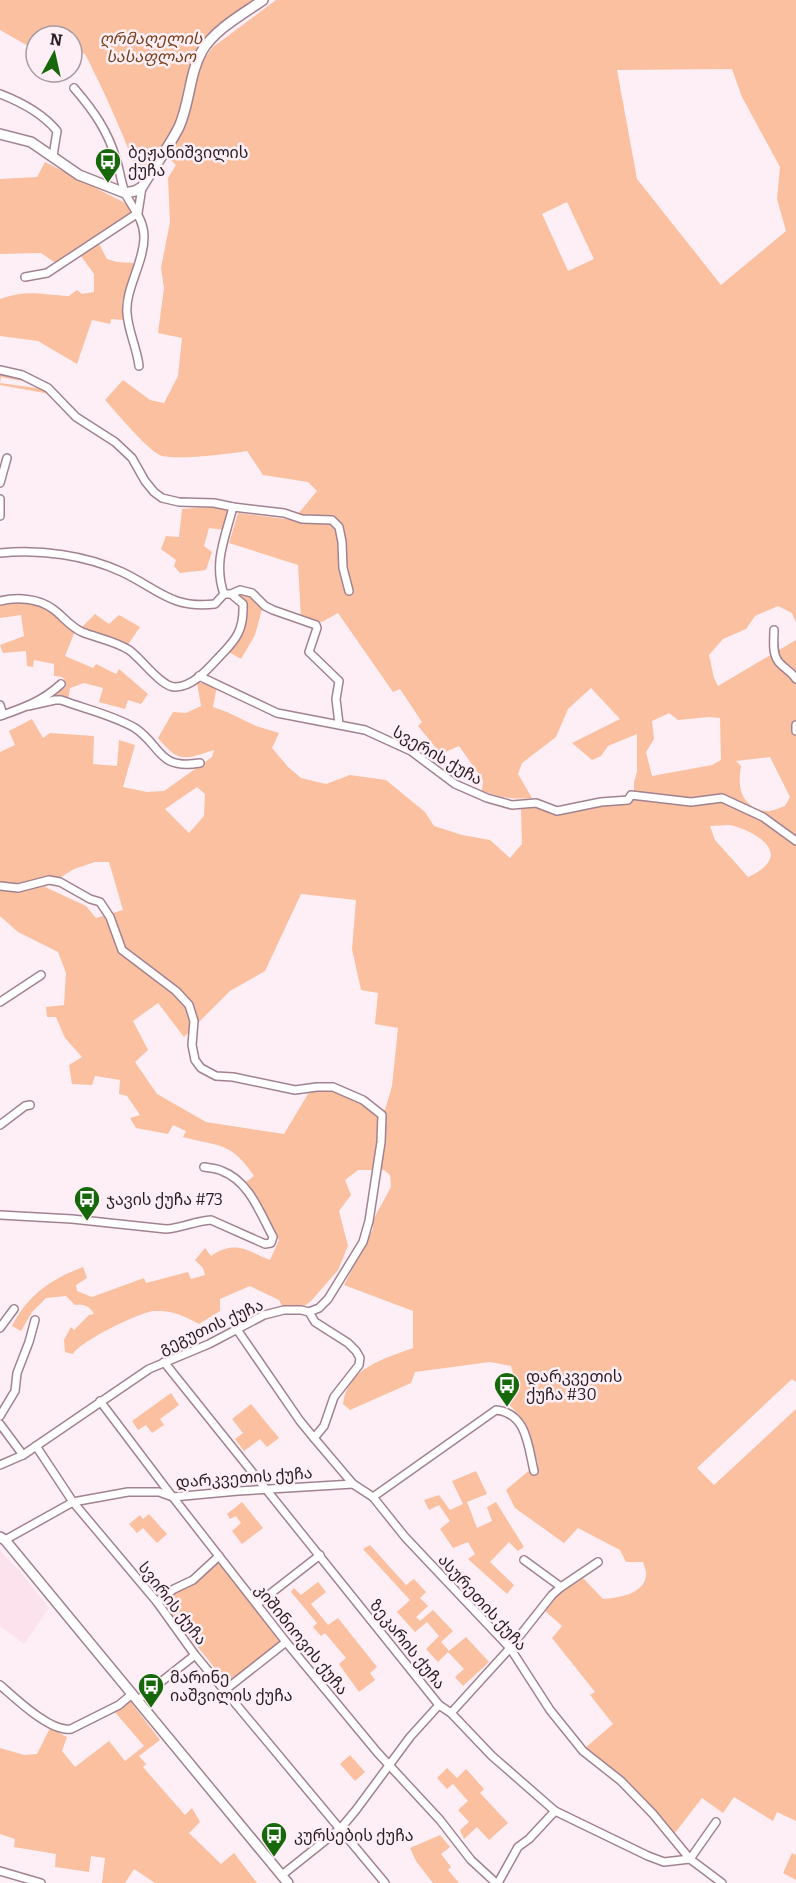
<svg xmlns="http://www.w3.org/2000/svg" width="796" height="1883" viewBox="0 0 796 1883" font-family="Bitter,'Noto Sans Georgian',serif">
<style>
.built{fill:#fbe2ed}
.green{fill:#fbc09f;fill-rule:evenodd}
.lines{fill:none;stroke-linecap:round;stroke-linejoin:round}
.minor-casing{stroke:#a28291;stroke-width:10}
.tertiary-casing{stroke:#a28291;stroke-width:12}
.minor{stroke:#fff;stroke-width:7}
.tertiary{stroke:#fff;stroke-width:9}
.labels{text-anchor:middle;stroke-width:5;stroke-linejoin:round;paint-order:stroke}
.park-label{font-size:16px;font-style:italic;fill:#783e19;stroke:#fdeff5}
.poi-label{font-size:16px;fill:#291d23;stroke:#fdeff5;text-anchor:start}
.street-label{font-size:16px;fill:#291d23;stroke:#fdeff5}
</style>
<rect width="100%" height="100%" fill="#fdeff5"/>
<!-- built -->
<path class="built" d="M0,1551L19,1570L49,1608L24,1644L0,1626Z"/>
<!-- green -->
<g class="green">
<path d="M0,0H260L203,50L186,108L142,186C126,140 107,97 85,54L72,50V36H36V45L30,47L0,30Z"/>
<path d="M276,0H796V623L792,613L778,606L755,616L746,629L723,639L709,655L714,678L718,686L796,640V1382L792,1379L697,1468L714,1485L796,1409V1821L777,1812L773,1821L734,1797L723,1813L702,1798L674,1834L626,1782L584,1749L613,1724L590,1695L595,1692L552,1638L562,1626L545,1611L557,1594L583,1578L603,1599C618,1598 644,1594 646,1576C647,1571 644,1566 643,1562H626L620,1550L578,1528L564,1543L515,1508L506,1490L538,1463L519,1415L505,1400V1394L515,1380L511,1366L490,1362L415,1372L411,1383L350,1410L343,1404C347,1368 384,1359 413,1348V1311L344,1285L373,1229L372,1222L391,1187L390,1175L384,1170H358L345,1180L351,1195L339,1211L348,1246L338,1270L311,1301L303,1307L283,1308L279,1300L250,1286L220,1299V1311L199,1324C185,1316 172,1310 155,1311C141,1311 79,1342 73,1354L65,1352L64,1340L71,1327L74,1330L89,1315L94,1314C90,1306 84,1304 75,1305L66,1296L46,1298L32,1312L21,1331L12,1326C28,1295 51,1279 83,1267L87,1278L76,1285L77,1291L92,1297L144,1278L146,1283L188,1272L191,1279L205,1275L203,1268L195,1260L205,1248L211,1256C235,1240 246,1250 270,1260L279,1240L246,1182L254,1176C231,1142 221,1147 183,1137L186,1131L173,1125L168,1134L136,1128L130,1118L140,1115L127,1096L119,1094L120,1080L95,1076L92,1085L72,1084L69,1065L82,1057L65,1038L56,1017H47L46,1007L64,1005L66,973L58,952L18,932L0,916V752L15,745L9,731L32,719L43,738L50,733L94,736L93,764L117,766L119,740L135,745L123,787L147,792L164,791L212,757L214,750C183,760 179,763 158,738L173,712L186,713L201,706L197,683H212L217,686L213,707L227,712L256,726L279,733L272,748L288,767L301,778L326,784L350,775L386,780L425,812L434,826L462,835L490,840L510,858L522,844L521,809L539,807L550,813H560L602,805L624,804L630,802L634,798V782L637,772V734L608,746L601,756L592,760L572,743L620,719L591,688L568,709L556,737L522,763L518,774L532,798C514,800 499,797 482,791L483,780L459,746L441,754L418,726L422,722L400,689L393,692L338,613L322,622L301,617L298,565L229,543L238,513L293,520L317,491L308,482L263,475L247,451C227,454 181,460 162,456C149,452 116,412 105,400L123,380L150,400L164,403L178,376L182,338L158,333L164,288L161,268L170,222L168,178L176,165L165,155L187,111L202,62L213,47ZM732,69L742,97L780,167L777,199L786,231L721,285L637,179L617,70ZM567,202L594,259L568,271L542,214ZM669,713L678,720L709,717L720,718L721,760L712,765L652,776L646,752L654,739L652,721ZM770,757L790,797L785,806C779,808 771,812 766,811C741,807 737,787 741,766L736,761ZM197,787L205,794L204,816L189,833L165,809ZM730,825C761,833 794,856 748,877L715,840L710,826ZM95,862H109L123,910L96,918L86,906L45,887L74,869ZM301,894L356,900L352,949L361,990L378,993L375,1024L398,1028L392,1086L385,1110L314,1084L284,1134L206,1122L157,1094L135,1062L148,1050L133,1021L158,1003L184,1037L230,991L265,971Z"/>
<path d="M45,162L125,203L133,212L57,264L41,253L0,254V179L37,177Z"/>
<path d="M99,244L107,259L117,262L135,263L122,301L124,320L111,319L110,324L92,320L77,364L38,341L0,336V299C29,289 40,295 69,296L77,290L82,294L94,292V274L81,256Z"/>
<path d="M0,373L22,377L34,383L1,377L0,383L43,389L50,394L0,385Z"/>
<path d="M219,506L226,509L228,515L224,530L209,528L204,546L212,552L206,570L180,573L174,566L176,560L161,549L166,536L179,537L182,509Z"/>
<path d="M237,593C249,594 256,598 262,609L255,635L241,659L229,652C241,636 259,610 237,593Z"/>
<path d="M5,602C18,602 37,602 48,609C58,616 65,625 75,631L65,656L93,668L96,664L116,674L119,669L148,694L141,704L128,700L125,709L99,702L103,688L84,683L70,688L68,700L39,702L66,687L65,680L62,677L54,676V664L34,660L33,667L27,666L26,651L3,653L0,645L24,636L21,615L0,618V604Z"/>
<path d="M95,614L109,624L119,615L140,627L127,646L81,628Z"/>
<path d="M171,1393L179,1405L160,1419L164,1425L152,1433L146,1425L138,1430L132,1421Z"/>
<path d="M251,1404L279,1438L267,1447L260,1439L244,1451L235,1439L243,1433L232,1419Z"/>
<path d="M476,1471L487,1494L467,1502L477,1528L492,1521L487,1507L496,1502L524,1547L518,1551L509,1542L490,1562L514,1585L507,1594L468,1559L475,1554L468,1542L453,1548L440,1529L450,1521L439,1505L429,1510L424,1500L439,1495L450,1510L463,1504L452,1481Z"/>
<path d="M242,1502L263,1528L242,1544L232,1531L241,1523L236,1516L230,1519L227,1514Z"/>
<path d="M149,1514L167,1534L157,1543L143,1528L137,1533L129,1524L140,1515L143,1519Z"/>
<path d="M370,1545L406,1585L414,1579L426,1592L420,1598L428,1606L416,1617L420,1621L433,1610L453,1631L441,1642L449,1651L466,1637L489,1662L463,1686L455,1677L464,1669L448,1652L438,1662L426,1649L439,1636L427,1622L415,1632L397,1612L410,1600L363,1549Z"/>
<path d="M218,1562L280,1642L227,1683L163,1604L182,1589L199,1581Z"/>
<path d="M318,1582L326,1592L311,1604L328,1625L338,1618L377,1667L370,1673L375,1680L359,1692L339,1664L346,1658L325,1633L321,1636L313,1627L317,1623L291,1592L294,1588L301,1595Z"/>
<path d="M130,1701L160,1740L139,1756L146,1764L143,1767L185,1815L192,1808L200,1822L189,1833L221,1864L234,1853L257,1883H155L134,1869L125,1883H102L105,1858L91,1856L89,1872L55,1867L56,1854L14,1847L15,1839L0,1834V1748L24,1755L37,1754L50,1728L67,1737L62,1751L75,1767L109,1741L125,1761L144,1746L114,1711Z"/>
<path d="M350,1755L365,1772L355,1781L340,1764Z"/>
<path d="M447,1768L457,1778L466,1769L484,1789L480,1793L508,1823L489,1840L477,1827L464,1839L460,1830L469,1822L458,1810L468,1801L453,1784L447,1789L437,1778Z"/>
<path d="M440,1835L450,1847L441,1854L451,1867L448,1870L459,1883H433L416,1861L410,1848Z"/>
<path d="M792,1853L795,1855L796,1853V1880L783,1873Z"/>
</g>
<g class="lines">
<!-- minor casing -->
<g class="minor-casing">
<g id="minor">
<path d="M74,88C93,110 108,131 116,159C120,170 121,184 126,195C133,208 144,220 144,237C144,263 125,289 127,313C128,331 137,348 139,366"/>
<path d="M0,94C21,102 43,114 57,131L53,156"/>
<path d="M25,277L47,273L138,213L142,187"/>
<path d="M0,370L22,375L48,388L76,417L115,442L132,458L145,481L154,492L162,498L179,502L214,503L233,507L284,513L302,519L332,520L339,527L342,542L343,568L349,591"/>
<path d="M0,483L7,458"/>
<path d="M0,499V516"/>
<path d="M0,553C40,549 85,555 122,572C158,589 171,609 215,604L224,594"/>
<path d="M224,594C213,563 225,538 233,507"/>
<path d="M231,594L240,590L252,593L265,606L273,610L316,625L317,628L309,652L339,681L336,699L339,724"/>
<path d="M0,601C17,597 38,598 53,609C63,616 69,626 82,632C97,638 115,641 129,650C141,658 161,687 175,687C193,687 209,668 220,656C237,639 244,629 243,604L231,594H224"/>
<path d="M774,630C774,640 772,653 778,661C783,668 791,671 796,679"/>
<path d="M199,676L277,713L365,730L411,751L455,784L487,798L512,805L536,803L557,811L601,802L628,800L631,795L691,802L722,798L763,817L796,841"/>
<path d="M0,705L3,715"/>
<path d="M28,706L55,700H61C85,709 113,715 135,728C162,746 157,770 200,763"/>
<path d="M0,716C23,708 43,701 61,684"/>
<path d="M796,725V731"/>
<path d="M0,886L18,888L49,880L60,882L90,899L100,902L110,917L122,950L176,991L189,1005L194,1021L192,1045L195,1060L201,1068L216,1076L233,1077L295,1090L317,1087H333L363,1100L382,1115L381,1142L369,1221L363,1242L328,1299L319,1308L309,1312"/>
<path d="M0,1002L41,975"/>
<path d="M0,1125L25,1106L30,1105"/>
<path d="M0,1215L72,1219L166,1229C182,1228 195,1221 211,1220L265,1244L271,1243L273,1237C260,1213 249,1181 222,1171C217,1168 209,1168 204,1167"/>
<path d="M0,1328L14,1309"/>
<path d="M236,1328L300,1421L314,1438L353,1484L373,1497L405,1537L510,1648L550,1710L583,1751L621,1781L653,1814L690,1859L722,1883"/>
<path d="M164,1362L439,1705L451,1713L492,1756L555,1811L648,1856L664,1862L690,1859L716,1822"/>
<path d="M100,1401L165,1487L286,1642L377,1752L440,1820L471,1860L496,1883"/>
<path d="M0,1416L15,1391L17,1373L29,1342L35,1320"/>
<path d="M0,1424L23,1455"/>
<path d="M36,1446L73,1502L157,1602L195,1655L385,1883"/>
<path d="M0,1465L23,1455L149,1369L209,1344L264,1315L284,1310H301L309,1312L315,1322L348,1343L356,1351L360,1358L359,1365L334,1397L324,1426L314,1438"/>
<path d="M373,1497L496,1410C527,1413 528,1446 534,1471"/>
<path d="M5,1540L73,1502L128,1492H159L173,1497L238,1491L353,1484"/>
<path d="M524,1560L561,1587"/>
<path d="M157,1602L174,1589L193,1580L219,1556"/>
<path d="M257,1604L320,1555"/>
<path d="M0,1685C15,1698 51,1733 71,1729L119,1705L132,1694"/>
<path d="M225,1690L286,1642"/>
<path d="M138,1700L195,1655"/>
<path d="M451,1713L510,1648L552,1595L561,1587L598,1562"/>
<path d="M0,1871L41,1883"/>
<path d="M282,1875L341,1828L356,1810L410,1737L439,1705"/>
<path d="M498,1883L518,1847L529,1839L555,1811"/>
</g>
</g>
<!-- tertiary casing -->
<g class="tertiary-casing">
<g id="tertiary">
<path d="M0,134L31,142L79,175L125,193L135,191L142,187C154,167 169,147 179,127C190,103 189,74 202,51C215,29 243,14 263,0"/>
<path d="M0,1537L5,1540L288,1883"/>
</g>
</g>
<!-- minor -->
<use href="#minor" class="minor"/>
<!-- tertiary -->
<use href="#tertiary" class="tertiary"/>
</g>
<!-- icons -->
<defs>
<g id="bus-pin" transform="scale(1.35)"><path d="M0 17L-7.5 6A9.5 9.5 0 1 1 7.5 6Z" fill="#17680a" stroke="#fdeff5"/><path d="M-5-6H5V4H4V6H2V4H-2V6H-4V4H-5ZM-3.5-4V0h7V-4ZM-3.5 1.2v1.5H-2V1.2ZM2 1.2v1.5H3.5V1.2Z" fill="#fff"/></g>
</defs>
<g fill-rule="evenodd">
<use href="#bus-pin" x="108" y="161"/>
<use href="#bus-pin" x="87" y="1199"/>
<use href="#bus-pin" x="507" y="1385"/>
<use href="#bus-pin" x="151" y="1686"/>
<use href="#bus-pin" x="274" y="1835"/>
</g>
<g class="labels">
<!-- park labels -->
<g class="park-label">
<text x="151" y="44">ღრმაღელის<tspan x="151" dy="18">სასაფლაო</tspan></text>
</g>
<!-- poi labels -->
<g class="poi-label">
<text x="128" y="158">ბეჟანიშვილის<tspan x="128" dy="18">ქუჩა</tspan></text>
<text x="106" y="1205">ჯავის ქუჩა #73</text>
<text x="526" y="1382">დარკვეთის<tspan x="526" dy="18">ქუჩა #30</tspan></text>
<text x="170" y="1683">მარინე<tspan x="170" dy="18">იაშვილის ქუჩა</tspan></text>
<text x="294" y="1841">კურსების ქუჩა</text>
</g>
<!-- street labels -->
<g class="street-label">
<text transform="translate(438 755) rotate(30)" y="6">სვერის ქუჩა</text>
<text transform="translate(211 1326) rotate(-24)" y="6">გეგუთის ქუჩა</text>
<text transform="translate(244 1477) rotate(-4)" y="6">დარკვეთის ქუჩა</text>
<text transform="translate(483 1602) rotate(48)" y="6">ასურეთის ქუჩა</text>
<text transform="translate(173 1603) rotate(52)" y="6">სვირის ქუჩა</text>
<text transform="translate(302 1639) rotate(51)" y="6">კიშინიოვის ქუჩა</text>
<text transform="translate(408 1644) rotate(51)" y="6">ზეკარის ქუჩა</text>
</g>
</g>
<!-- north arrow -->
<g transform="translate(54 54) rotate(8)"><circle r="28" fill="#fdeff5" stroke="#a89ba1" stroke-width="1.5"/>
<path d="M0-4.5L10 22L0 15L-10 22Z" fill="#17680a"/>
<text y="-9" font-size="16" font-weight="bold" text-anchor="middle" fill="#291d23">N</text>
</g>
</svg>
